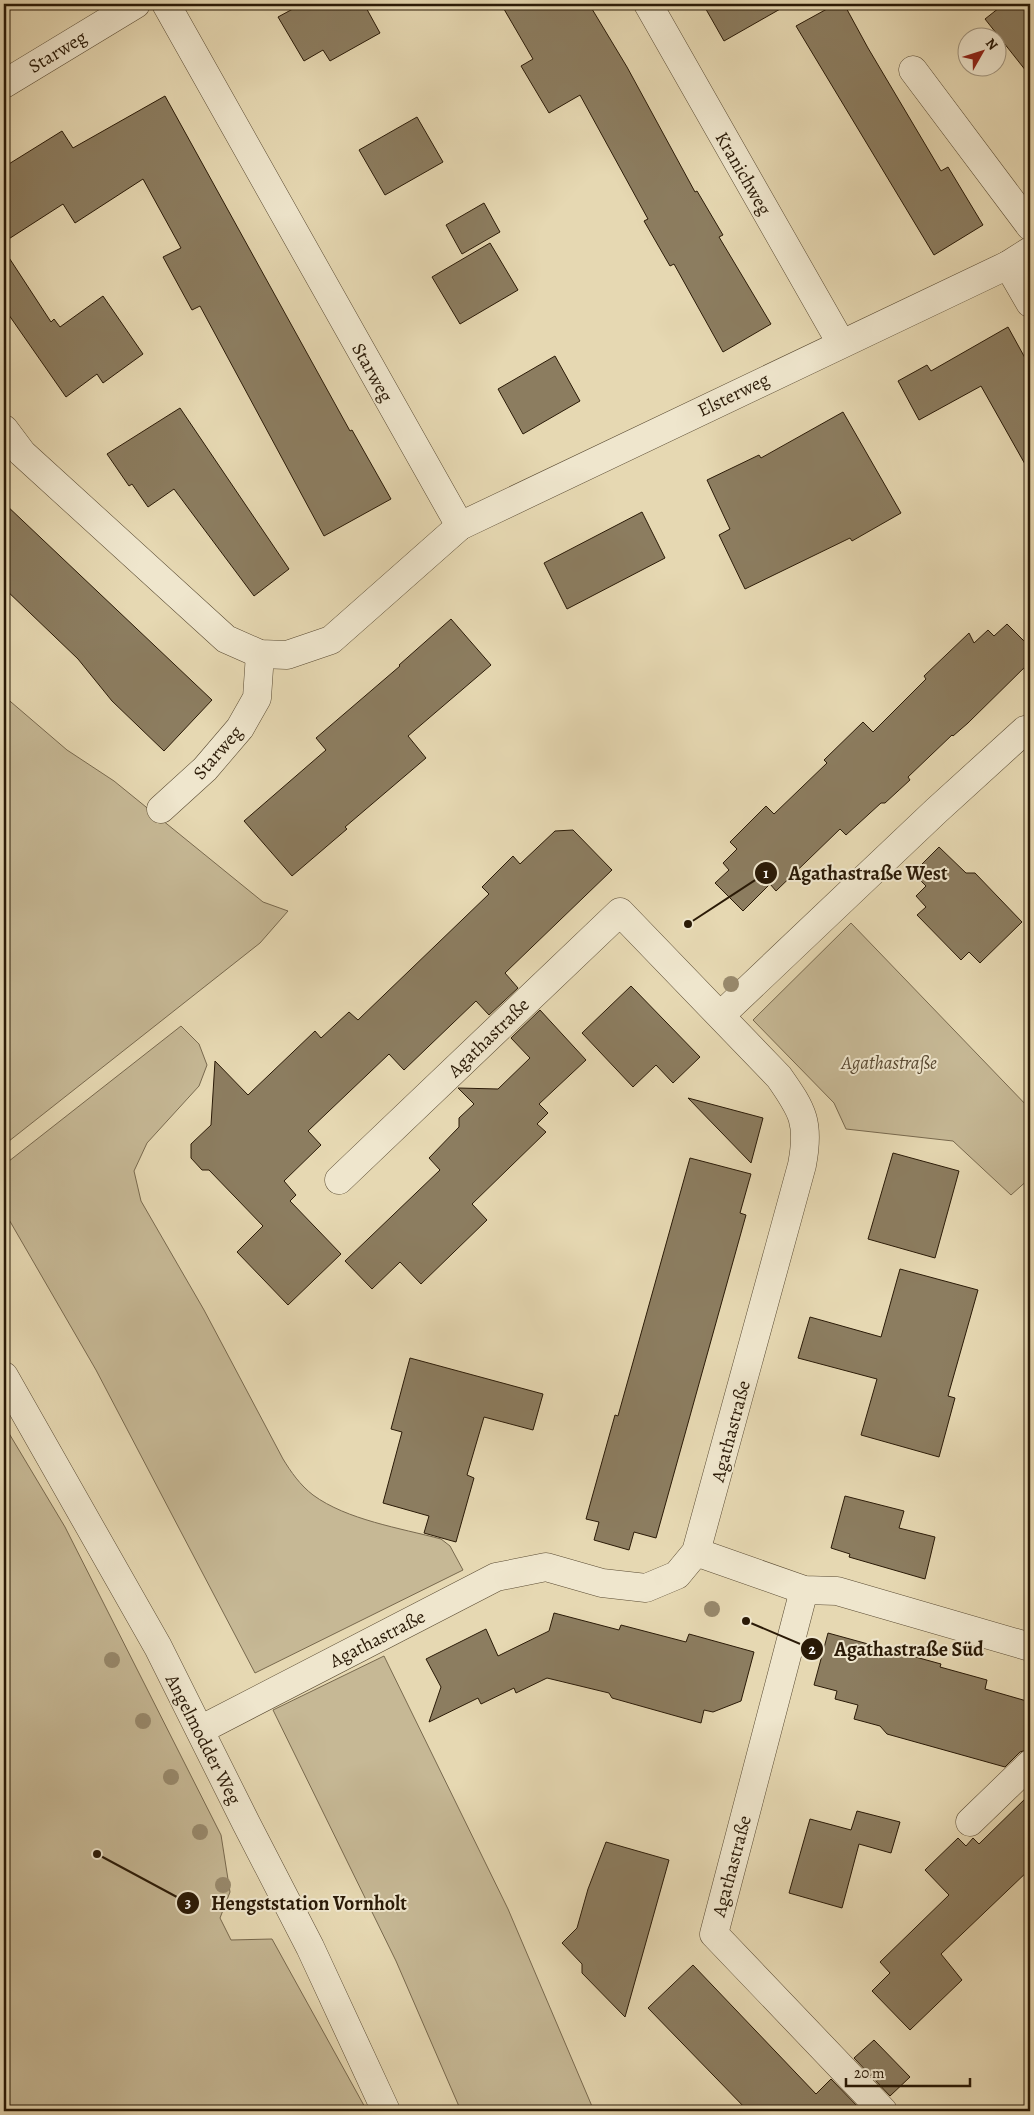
<svg xmlns="http://www.w3.org/2000/svg" width="1034" height="2115" viewBox="0 0 1034 2115" font-family="Alegreya,serif">
<style>
.green{fill:#c6b895;stroke:#78694e}
.building{fill:#8c7d60;stroke:#2a1a07}
.lines{fill:none;stroke-linecap:round;stroke-linejoin:round}
.minor-casing{stroke:#594a32;stroke-width:29}
.minor{stroke:#efe6cd;stroke-width:28}
.tree{fill:#98896c}
.labels{text-anchor:middle;stroke-width:4;stroke-linejoin:round;paint-order:stroke}
.street-label{font-size:19px;fill:#2a1a07;stroke:#efe6cd}
.park-label{font-size:19px;font-style:italic;fill:#594932;stroke:#efe6cd}
.leader{fill:none;stroke:#2a1a07;stroke-width:2}
.callout-dot{fill:#2a1a07;stroke:#efe6cd;stroke-width:2}
.mark-label{font-size:15px;text-anchor:middle;font-weight:bold;fill:#fff}
.callout-label{font-size:20px;text-anchor:middle;font-weight:bold;fill:#2a1a07;stroke:#efe6cd;stroke-width:4;stroke-linejoin:round;paint-order:stroke}
</style>
<rect width="100%" height="100%" fill="#e6d8b2"/>
<filter id="stains"><feTurbulence type="fractalNoise" baseFrequency=".004" numOctaves="4"/><feColorMatrix values="0 0 0 0 .2 0 0 0 0 .09 0 0 0 0 .02 0 0 0 .5 -.17"/></filter>
<radialGradient id="worn" r=".72"><stop offset=".6" stop-color="#630" stop-opacity="0"/><stop offset="1" stop-color="#630" stop-opacity=".3"/></radialGradient>
<!-- green -->
<g class="green">
<path d="M4,696L67,750L114,781L263,902L288,911L260,943L4,1145Z"/>
<path d="M851,923L1030,1109V1178L1011,1195L953,1141L846,1129L834,1103L753,1020Z"/>
<path d="M181,1026L199,1044L207,1065L199,1086L147,1143L134,1171L141,1201L204,1310L283,1459C291,1472 300,1485 313,1495C347,1520 400,1528 441,1539L450,1546L463,1570L255,1673L96,1370L4,1211V1165Z"/>
<path d="M4,1425L65,1527L221,1835L230,1892L220,1918L231,1940L272,1939L367,2111H4Z"/>
<path d="M384,1656L508,1909L594,2111H461L396,1961L273,1710Z"/>
</g>
<!-- building -->
<g class="building">
<path d="M302,4H364L380,33L330,61L323,50L304,61L278,17Z"/>
<path d="M501,4H589L627,67L695,192L697,191L723,235L719,237L771,324L723,352L674,264L670,266L644,221L648,219L580,95L549,113L521,66L533,59Z"/>
<path d="M703,4H789L724,41Z"/>
<path d="M836,4H844L868,48L941,171L948,167L983,225L934,255L796,26Z"/>
<path d="M1004,4H1030V76L985,19Z"/>
<path d="M165,96L350,431L352,430L391,499L324,536L200,306L192,310L163,257L181,248L143,179L75,223L63,204L4,242V167L62,131L73,148Z"/>
<path d="M417,117L443,162L385,195L359,150Z"/>
<path d="M484,203L500,232L462,254L446,225Z"/>
<path d="M490,243L518,290L460,324L432,277Z"/>
<path d="M4,250L51,322L54,319L60,327L103,296L143,354L103,383L97,374L66,397L4,308Z"/>
<path d="M1008,327L1030,367V473L981,386L919,420L898,381L927,365L931,371Z"/>
<path d="M555,356L580,401L523,434L498,389Z"/>
<path d="M180,408L289,569L254,596L174,489L148,507L132,484L129,486L107,454Z"/>
<path d="M843,412L901,513L852,541L850,538L745,589L719,535L730,529L707,480L759,455L761,458Z"/>
<path d="M4,503L212,700L164,751L112,701L78,659L4,588Z"/>
<path d="M642,512L665,558L567,609L544,563Z"/>
<path d="M451,619L491,665L408,736L426,758L345,827L347,829L292,876L244,821L326,750L316,738L400,666L399,665Z"/>
<path d="M1007,624L1030,647V662L968,723L953,736L952,735L908,777L910,780L885,803H881L846,835L840,829L776,891L770,884L743,911L715,883L729,870L723,863L737,849L730,842L766,806L774,814L827,763L824,760L863,722L873,732L926,679L924,676L969,633L974,643L988,630L994,636Z"/>
<path d="M573,830L612,870L505,973L518,988L489,1015L476,1001L404,1070L389,1054L308,1131L321,1145L284,1181L296,1195L290,1201L341,1254L288,1305L237,1252L263,1226L209,1170H202L191,1158V1144L211,1125L215,1061L248,1095L315,1031L321,1038L349,1012L358,1020L489,894L482,887L513,856L520,864L555,831Z"/>
<path d="M939,847L966,873H975L1022,922L980,963L969,952L961,960L917,915L926,907L916,896L926,886L913,873Z"/>
<path d="M631,986L700,1057L673,1083L656,1065L633,1087L582,1033Z"/>
<path d="M540,1010L586,1060L539,1104L548,1113L537,1124L546,1132L472,1204L487,1220L421,1284L400,1262L372,1289L345,1261L440,1170L429,1158L459,1127V1118L474,1104L458,1088L498,1089L530,1058L511,1038Z"/>
<path d="M688,1098L763,1118L751,1163Z"/>
<path d="M893,1153L959,1171L935,1258L868,1239Z"/>
<path d="M690,1158L751,1174L740,1213L746,1215L656,1538L634,1532L629,1550L594,1540L599,1522L586,1519L615,1415L618,1416Z"/>
<path d="M900,1269L978,1290L948,1396L955,1398L939,1457L861,1435L877,1379L798,1358L810,1317L881,1337Z"/>
<path d="M410,1358L543,1394L533,1430L484,1417L467,1475L474,1478L456,1542L424,1533L429,1516L383,1503L402,1432L391,1429Z"/>
<path d="M845,1496L904,1511L899,1528L935,1537L925,1579L849,1557L850,1554L831,1548Z"/>
<path d="M554,1613L619,1630L621,1625L686,1642L689,1634L754,1652L741,1701L713,1712L704,1710L701,1723L612,1698L609,1693L547,1678L516,1693L514,1688L481,1704L478,1698L429,1722L441,1687L426,1659L486,1629L498,1656L549,1631Z"/>
<path d="M828,1633L941,1664L940,1667L987,1680L985,1689L1030,1702V1749L1020,1752L1005,1767L887,1734L880,1726L854,1719L858,1705L835,1699L837,1691L814,1685Z"/>
<path d="M1030,1794V1869L941,1954L962,1980L910,2030L872,1991L890,1973L880,1962L949,1895L925,1870L958,1838L966,1846L973,1838L979,1844Z"/>
<path d="M857,1811L900,1822L891,1853L859,1844L842,1908L789,1893L810,1819L851,1830Z"/>
<path d="M606,1842L669,1860L625,2017L582,1973V1964L562,1943L577,1928L588,1889Z"/>
<path d="M693,1965L816,2094L831,2079L862,2111H748L648,2008Z"/>
<path d="M874,2040L910,2077L890,2096L854,2058Z"/>
</g>
<g class="lines">
<!-- minor casing -->
<g class="minor-casing">
<g id="minor">
<path d="M166,4L460,526"/>
<path d="M648,4L841,343"/>
<path d="M913,70L1030,226"/>
<path d="M4,84L136,4"/>
<path d="M1008,265L1030,303"/>
<path d="M4,429L22,453L226,639L260,654L287,655L331,640L460,526L1008,265L1030,251"/>
<path d="M161,809L205,769L240,728L257,698L260,654"/>
<path d="M721,1015L936,811L1025,730L1030,729"/>
<path d="M4,1376L158,1647L246,1823L310,1947L386,2111"/>
<path d="M696,1552L804,1590L837,1591L1030,1647"/>
<path d="M804,1590L714,1934L883,2111"/>
<path d="M200,1730L496,1577L546,1567L602,1583L646,1588L677,1575L696,1552L802,1165C810,1123 803,1111 779,1077L620,912L339,1180"/>
<path d="M970,1822L1030,1764"/>
</g>
</g>
<!-- minor -->
<use href="#minor" class="minor"/>
</g>
<!-- trees -->
<g class="tree">
<circle cx="731" cy="984" r="8"/>
<circle cx="712" cy="1609" r="8"/>
<circle cx="112" cy="1660" r="8"/>
<circle cx="143" cy="1721" r="8"/>
<circle cx="171" cy="1777" r="8"/>
<circle cx="200" cy="1832" r="8"/>
<circle cx="223" cy="1885" r="8"/>
</g>
<g class="labels">
<!-- street labels -->
<g class="street-label">
<text transform="translate(57 51) rotate(-31)" y="7">Starweg</text>
<text transform="translate(744 173) rotate(60)" y="7">Kranichweg</text>
<text transform="translate(373 372) rotate(61)" y="7">Starweg</text>
<text transform="translate(733 394) rotate(-26)" y="7">Elsterweg</text>
<text transform="translate(217 752) rotate(-49)" y="7">Starweg</text>
<text transform="translate(488 1037) rotate(-44)" y="7">Agathastraße</text>
<text transform="translate(730 1431) rotate(-75)" y="7">Agathastraße</text>
<text transform="translate(377 1638) rotate(-27)" y="7">Agathastraße</text>
<text transform="translate(204 1739) rotate(63)" y="7">Angelmodder Weg</text>
<text transform="translate(731 1866) rotate(-75)" y="7">Agathastraße</text>
</g>
<!-- park labels -->
<g class="park-label">
<text x="889" y="1069">Agathastraße</text>
</g>
</g>
<!-- callouts -->
<path class="leader" d="M688 924L766 873M746 1621L812 1649M97 1854L188 1903"/>
<g class="callout-dot">
<circle cx="688" cy="924" r="5"/>
<circle cx="746" cy="1621" r="5"/>
<circle cx="97" cy="1854" r="5"/>
<circle cx="766" cy="873" r="12"/>
<circle cx="812" cy="1649" r="12"/>
<circle cx="188" cy="1903" r="12"/>
</g>
<g class="mark-label">
<text x="766" y="878">1</text>
<text x="812" y="1654">2</text>
<text x="188" y="1908">3</text>
</g>
<g class="callout-label">
<text x="868" y="880">Agathastraße West</text>
<text x="909" y="1656">Agathastraße Süd</text>
<text x="309" y="1910">Hengststation Vornholt</text>
</g>
<!-- margin -->
<rect width="1034" height="2115" fill="none" stroke="#e6d8b2" stroke-width="20"/>
<rect x="5" y="5" width="1024" height="2105" fill="none" stroke="#2a1a07" stroke-width="2.5"/>
<rect x="10" y="10" width="1014" height="2095" fill="none" stroke="#2a1a07"/>
<!-- north arrow -->
<g transform="translate(982 52) rotate(51)"><circle r="24" fill="#efe6cd" stroke="#a0947e"/>
<path d="M0-4L9 19L0 12L-9 19Z" fill="#8f2418"/>
<text y="-8" font-size="14" font-weight="bold" text-anchor="middle" fill="#2a1a07">N</text>
</g>
<!-- scale -->
<path d="M846 2078v8h124v-8" fill="none" stroke="#2a1a07" stroke-width="2.5"/>
<text x="854" y="2078" font-size="15" fill="#2a1a07" stroke="#efe6cd" stroke-width="4" paint-order="stroke">20 m</text>
<rect width="100%" height="100%" filter="url(#stains)"/>
<rect width="100%" height="100%" fill="url(#worn)"/>
</svg>
